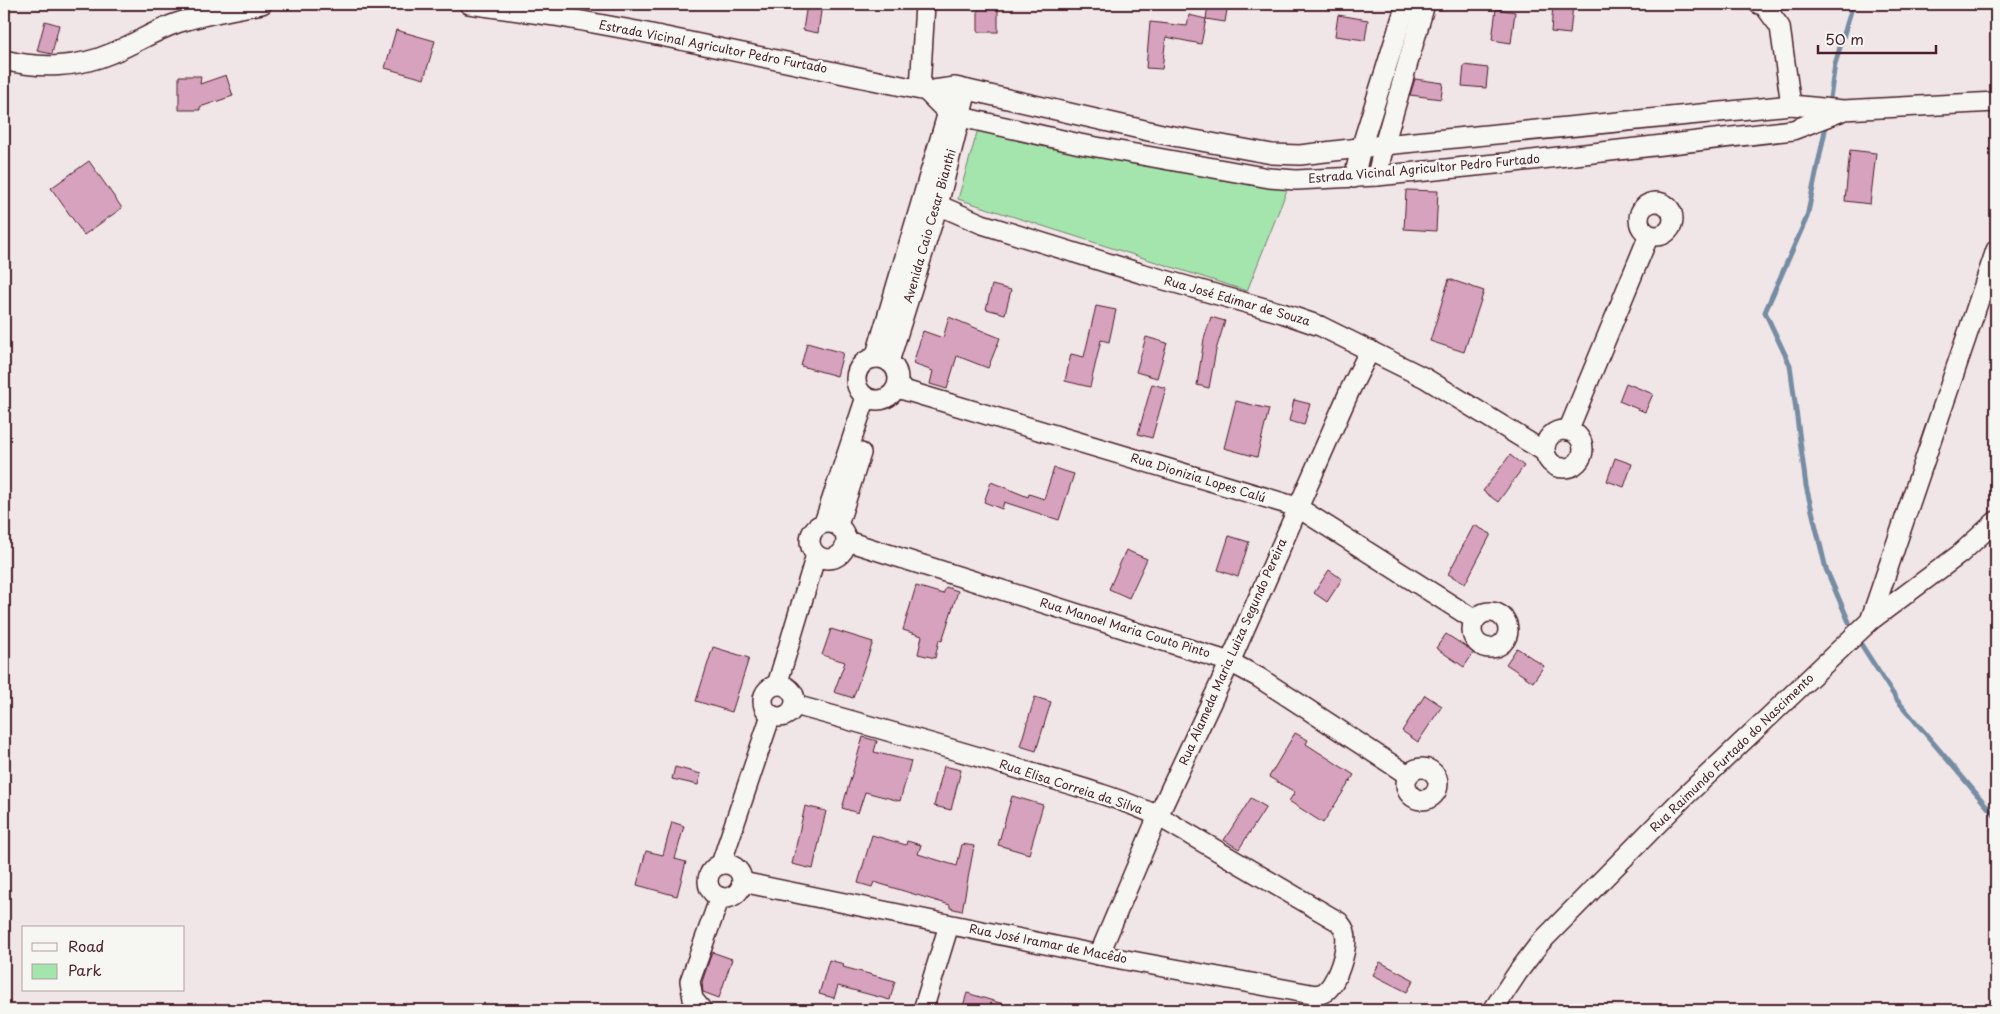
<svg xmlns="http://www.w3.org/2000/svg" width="2000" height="1014" viewBox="0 0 2000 1014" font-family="'Playpen Sans',sans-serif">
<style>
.green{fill:#a4e5ae;stroke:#77826c}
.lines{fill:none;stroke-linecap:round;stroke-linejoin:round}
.stream{stroke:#758ca3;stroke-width:5}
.building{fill:#d6a2bd;stroke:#4a1f2b}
.minor-casing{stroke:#4a1f2b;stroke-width:22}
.minor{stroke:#f6f6f2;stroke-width:19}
.labels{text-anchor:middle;stroke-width:5;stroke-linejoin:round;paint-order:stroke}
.street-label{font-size:12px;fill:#4a1f2b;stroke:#f6f6f2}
</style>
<rect width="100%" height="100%" fill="#f0e5e7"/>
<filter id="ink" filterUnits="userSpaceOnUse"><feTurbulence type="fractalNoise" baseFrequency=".02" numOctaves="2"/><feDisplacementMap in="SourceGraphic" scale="10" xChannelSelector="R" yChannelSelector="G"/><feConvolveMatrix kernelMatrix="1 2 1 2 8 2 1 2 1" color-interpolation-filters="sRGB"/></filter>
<g filter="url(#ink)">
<!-- green -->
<path class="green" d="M980,122L1291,180L1247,291L958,199Z"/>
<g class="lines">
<!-- stream -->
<g class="stream">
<path d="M1829,105L1835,64L1853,4"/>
<path d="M1827,121L1807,217L1765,312L1790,365L1806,486L1826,569L1849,622"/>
<path d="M1857,638L1897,700L1996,817"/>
</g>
</g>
<!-- building -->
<g class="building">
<path d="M807,4H822L818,33L803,30Z"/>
<rect x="978" y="4" width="20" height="28"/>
<path d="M1208,4H1228L1225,22L1206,19Z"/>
<path d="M1553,4L1573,5L1570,34L1551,32Z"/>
<path d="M1496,9L1515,12L1511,43L1492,40Z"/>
<path d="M1189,15L1206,19L1201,44L1166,37L1162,69L1146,68L1150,22L1187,26Z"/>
<path d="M1338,15L1368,20L1365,40L1335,36Z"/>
<path d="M45,21L59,25L52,54L37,51Z"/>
<path d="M396,30L435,41L424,79L385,68Z"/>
<path d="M1464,65L1488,68L1486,88L1462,86Z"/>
<path d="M226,75L233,96L200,107V110H179V76H201L200,84Z"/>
<path d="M1415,79L1443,83L1441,99L1410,95Z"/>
<path d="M1850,150L1876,153L1870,204L1845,201Z"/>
<path d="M89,161L122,208L84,235L51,188Z"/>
<path d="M1406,190L1438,191L1436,231L1404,229Z"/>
<path d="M1449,279L1484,291L1464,352L1430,341Z"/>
<path d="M992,285L1011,290L1005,314L986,309Z"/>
<path d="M1096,306L1116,310L1109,342L1101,340L1090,387L1065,381L1071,354L1084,357Z"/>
<path d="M949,317L1000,338L988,368L957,356L947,389L930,384L933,371L913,364L923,331L943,338Z"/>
<path d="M1211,317L1225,321L1216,350L1209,388L1197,385L1204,339Z"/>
<path d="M1146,337L1167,343L1157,378L1136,372Z"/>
<path d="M807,343L843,353L837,376L801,366Z"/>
<path d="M1626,383L1653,394L1645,412L1619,401Z"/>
<path d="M1152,384L1166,388L1152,438L1138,434Z"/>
<path d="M1294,400L1310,404L1304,425L1289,421Z"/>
<path d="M1236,401L1269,409L1257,457L1224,448Z"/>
<path d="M1510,455L1524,466L1498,502L1483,491Z"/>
<path d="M1615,458L1632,464L1624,487L1607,481Z"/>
<path d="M1054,468L1074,474L1059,520L1004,502L1002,509L984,502L991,482L1028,497L1029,494L1044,499Z"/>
<path d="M1474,525L1491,534L1465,584L1448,574Z"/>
<path d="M1229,536L1249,542L1238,577L1218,570Z"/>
<path d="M1126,550L1147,559L1129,598L1109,589Z"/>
<path d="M1329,570L1342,579L1327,602L1314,593Z"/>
<path d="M916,586L943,594L946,587L958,591L942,641L939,640L935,658L918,654L922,636L903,630Z"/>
<path d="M831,629L873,642L853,698L834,692L845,662L822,655Z"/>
<path d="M1446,634L1474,652L1464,667L1436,648Z"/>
<path d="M713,647L749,658L732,712L696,701Z"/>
<path d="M1517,648L1544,666L1533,682L1506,664Z"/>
<path d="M1425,695L1442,706L1418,742L1402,731Z"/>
<path d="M1035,697L1051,702L1036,751L1020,746Z"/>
<path d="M1295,733L1308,740L1306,744L1354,775L1323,823L1289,801L1295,792L1269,777Z"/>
<path d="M863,737L877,741L874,752L911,761L900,801L865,792L858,813L842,808Z"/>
<path d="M944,766L961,770L951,810L934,806Z"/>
<path d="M675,767L701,774L698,785L672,779Z"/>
<path d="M1012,796L1043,805L1029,854L998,845Z"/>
<path d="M1251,798L1266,807L1239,849L1224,840Z"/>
<path d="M805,806L826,811L813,869L792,864Z"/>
<path d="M672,822L684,826L675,859L686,862L677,896L637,885L646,851L663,855Z"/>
<path d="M872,835L906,845L907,841L921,845L918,854L957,866L962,844L974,846L962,911L950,908V905L874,882L872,887L858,883Z"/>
<path d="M712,952L732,959L719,998L703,992L702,982Z"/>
<path d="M829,960L844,964L843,967L895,981L890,1000L838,986L834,998L819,994Z"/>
<path d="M1380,962L1414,980L1407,992L1373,975Z"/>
<path d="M967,993L1013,1007L1012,1010H977L963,1006Z"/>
</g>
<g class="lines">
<!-- minor casing -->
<g class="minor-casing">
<g id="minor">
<path d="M469,4L555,16L637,31L926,91L955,87L1162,134L1272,154L1300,155L1384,145L1791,105L1843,110L1996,102"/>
<path d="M1759,4H1763L1780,27L1791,105"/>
<path d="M4,60C39,69 78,68 112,53C134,44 154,31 177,23C205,14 234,9 262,4"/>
<path d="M920,89L925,4"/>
<path d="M926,91L948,113L961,117L1080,144L1269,178L1296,180L1377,176L1515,162L1793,130L1840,112"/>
<path d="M1377,176L1384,145L1425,4"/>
<path d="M1354,178L1361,148L1406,4"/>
<circle cx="1656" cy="219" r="17"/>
<path d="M938,205L982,224L1140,273L1282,313L1320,326L1425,378L1545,452"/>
<circle cx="877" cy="379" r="21"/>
<path d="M875,358L951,102"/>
<path d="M889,362L938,205L967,90"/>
<path d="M897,388L1297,507L1475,620"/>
<circle cx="1564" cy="449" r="19"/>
<path d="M1568,431L1649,235"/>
<circle cx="828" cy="541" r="18"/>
<path d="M824,523L866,397"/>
<path d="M838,525L861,453"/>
<path d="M847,541L1230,662L1258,677L1408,775"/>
<circle cx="1490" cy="630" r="18"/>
<path d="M1870,621L1996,250"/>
<circle cx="779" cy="701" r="16"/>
<path d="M777,685L816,555"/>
<circle cx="1422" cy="784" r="16"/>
<circle cx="725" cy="881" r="17"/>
<path d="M721,864L771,715"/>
<path d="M742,882L1099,955L1316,995C1318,994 1321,994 1323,993C1337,986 1349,946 1345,932C1344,928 1341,925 1339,922L1158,816C1118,797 1075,786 1032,773C954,749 874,727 795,705"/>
<path d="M1099,955L1158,816L1230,662L1350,390L1370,350"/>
<path d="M702,1010L693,999L690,981L720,897"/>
<path d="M923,1010L949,925"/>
<path d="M1493,1010L1518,972L1540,943L1680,801L1870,621L1960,554L1996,521"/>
</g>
</g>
<!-- minor -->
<use href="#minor" class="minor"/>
</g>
</g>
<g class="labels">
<!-- street labels -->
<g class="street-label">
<text transform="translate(713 47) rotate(11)" y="4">Estrada Vicinal Agricultor Pedro Furtado</text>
<text transform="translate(1424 169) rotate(-5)" y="4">Estrada Vicinal Agricultor Pedro Furtado</text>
<text transform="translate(930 226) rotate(-74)" y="4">Avenida Caio Cesar Bianthi</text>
<text transform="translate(1237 301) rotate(16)" y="4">Rua José Edimar de Souza</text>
<text transform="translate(1198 478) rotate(17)" y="4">Rua Dionizia Lopes Calú</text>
<text transform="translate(1125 628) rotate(17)" y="4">Rua Manoel Maria Couto Pinto</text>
<text transform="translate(1233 652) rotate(-66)" y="4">Rua Alameda Maria Luiza Segundo Pereira</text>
<text transform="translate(1732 753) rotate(-44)" y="4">Rua Raimundo Furtado do Nascimento</text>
<text transform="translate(1071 787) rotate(18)" y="4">Rua Elisa Correia da Silva</text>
<text transform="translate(1048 944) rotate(11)" y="4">Rua José Iramar de Macêdo</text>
</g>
</g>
<!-- margin -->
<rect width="2000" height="1014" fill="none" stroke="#f6f6f2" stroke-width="20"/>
<rect x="10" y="10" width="1980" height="994" fill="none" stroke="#4a1f2b" stroke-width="2" filter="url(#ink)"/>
<!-- legend -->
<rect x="22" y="926" width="162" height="65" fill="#f6f6f2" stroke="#b1a0a2"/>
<rect x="32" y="943" width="25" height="8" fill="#f6f6f2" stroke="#b1a0a2"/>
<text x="68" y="952" font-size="15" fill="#4a1f2b">Road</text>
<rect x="32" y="964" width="25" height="15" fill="#a4e5ae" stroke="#b1a0a2"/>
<text x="68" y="976" font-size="15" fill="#4a1f2b">Park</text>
<!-- scale -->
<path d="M1818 45v8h118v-8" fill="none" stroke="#4a1f2b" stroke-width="2.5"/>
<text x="1825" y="45" font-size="15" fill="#4a1f2b" stroke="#f6f6f2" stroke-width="4" paint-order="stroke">50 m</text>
</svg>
